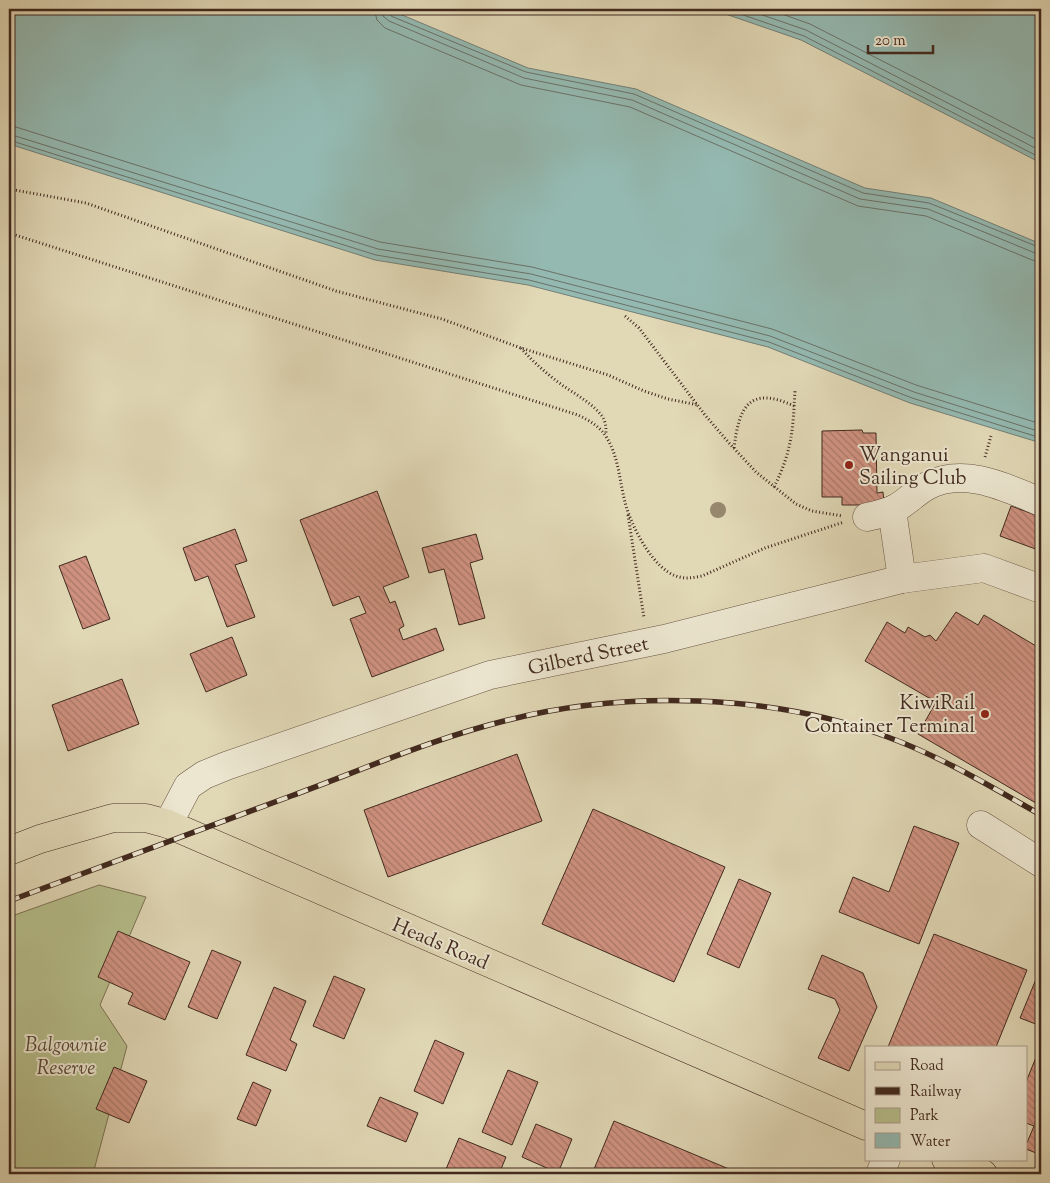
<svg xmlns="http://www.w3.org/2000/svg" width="1050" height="1183" viewBox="0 0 1050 1183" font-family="'Sorts Mill Goudy',serif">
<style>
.park{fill:#b6be8b;stroke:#7c7454}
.water{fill:#94b9b1;stroke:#737f76}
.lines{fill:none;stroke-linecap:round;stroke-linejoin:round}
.shore{stroke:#6a7168;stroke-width:1}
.building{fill:url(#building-back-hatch);stroke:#41291e}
.minor-casing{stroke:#695544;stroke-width:29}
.major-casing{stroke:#41291e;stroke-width:29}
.path{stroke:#41291e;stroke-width:3;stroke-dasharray:1 2.5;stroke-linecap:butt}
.minor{stroke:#ece6d0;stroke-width:28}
.major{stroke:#e1d8b6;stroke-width:28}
.rail-casing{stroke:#41291e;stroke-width:5.5}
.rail{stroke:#ece6d0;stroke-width:4;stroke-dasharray:11;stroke-linecap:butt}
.tree{fill:#96886e}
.poi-dot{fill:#8f2418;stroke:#ece6d0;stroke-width:2}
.labels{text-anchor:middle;stroke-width:4;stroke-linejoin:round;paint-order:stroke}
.poi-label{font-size:20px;fill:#41291e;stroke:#ece6d0;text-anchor:start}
.street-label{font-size:20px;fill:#41291e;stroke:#ece6d0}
.park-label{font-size:20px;font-style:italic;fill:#584734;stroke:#ece6d0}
</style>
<defs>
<pattern id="building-back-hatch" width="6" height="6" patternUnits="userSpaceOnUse" patternTransform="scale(1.25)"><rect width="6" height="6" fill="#cf9280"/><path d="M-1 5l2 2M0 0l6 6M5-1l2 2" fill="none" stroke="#aa7768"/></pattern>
</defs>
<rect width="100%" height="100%" fill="#e1d8b6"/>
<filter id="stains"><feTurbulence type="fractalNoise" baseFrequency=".004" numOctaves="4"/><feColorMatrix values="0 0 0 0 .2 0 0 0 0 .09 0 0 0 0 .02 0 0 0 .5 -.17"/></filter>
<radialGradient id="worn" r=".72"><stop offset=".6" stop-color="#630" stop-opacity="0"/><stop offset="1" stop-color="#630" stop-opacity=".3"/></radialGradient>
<!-- park -->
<path class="park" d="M99,885L146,897L100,1005L127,1046L93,1174H9V917Z"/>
<!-- water -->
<g class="water">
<path d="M9,9H388L528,68L636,89L865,188L931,198L1041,244V443L910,403L768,347L528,285L375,260L9,144Z"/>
<path d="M711,9H1041V163L801,40Z"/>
</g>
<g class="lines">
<!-- shore -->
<g class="shore">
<path d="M374,9L377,20L385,28L521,85L630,107L858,206L926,216L1032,260L1041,262"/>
<path d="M382,9L383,16L389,21L524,78L632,100L860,199L928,209L1035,253L1041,254"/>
<path d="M388,9V13L391,16L526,72L634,94L863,193L929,203L1041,248"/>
<path d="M726,9L804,36L1041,158"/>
<path d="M745,9L806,30L1041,151"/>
<path d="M768,9L810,24L1041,142"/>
<path d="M9,126L16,127L380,242L532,267L772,329L916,385L1041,424"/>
<path d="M9,134L378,249L531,274L770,336L914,392L1041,432"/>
<path d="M9,140L376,255L529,280L769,342L912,398L1041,438"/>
</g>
</g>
<!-- building -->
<g class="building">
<path d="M862,430L863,433H876L877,493L883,492L884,502L877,505H842V497H822V431Z"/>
<path d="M377,491L409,577L383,587L390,603L395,601L404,626L399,629L403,640L436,628L444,650L372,677L350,619L366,613L359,596L333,606L300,520Z"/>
<path d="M1011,506L1041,517V551L1000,536Z"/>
<path d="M235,529L247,561L235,565L255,617L227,627L208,576L195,581L183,548Z"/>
<path d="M476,534L483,559L470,563L485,618L459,625L444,569L429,573L422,548Z"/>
<path d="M86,556L110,619L83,629L59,566Z"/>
<path d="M956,612L978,625L984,615L1041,649V806L918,734L936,702L865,661L887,622L905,633L908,627L925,637L930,635L936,641Z"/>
<path d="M232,637L247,675L206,692L190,654Z"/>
<path d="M122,679L139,724L68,751L52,705Z"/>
<path d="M517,754L542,821L388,877L364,810Z"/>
<path d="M593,809L725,867L674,982L542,924Z"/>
<path d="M914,826L959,843L919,944L839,912L853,877L889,892Z"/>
<path d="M739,879L771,893L739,968L707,954Z"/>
<path d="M118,931L190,962L165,1020L128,1004L133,993L98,977Z"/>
<path d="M934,934L1027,970L996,1047H888Z"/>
<path d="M212,950L241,962L217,1019L188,1007Z"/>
<path d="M822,955L863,973L877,1007L849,1071L818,1058L840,1010L835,999L808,989Z"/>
<path d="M1041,967V1026L1020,1018Z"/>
<path d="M334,976L365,989L344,1039L313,1026Z"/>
<path d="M274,987L306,1001L290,1040L297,1044L286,1071L246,1055Z"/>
<path d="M435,1040L464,1053L443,1104L414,1091Z"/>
<path d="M1041,1045V1155L1026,1149V1145L1034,1126L1026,1123V1082Z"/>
<path d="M114,1067L147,1081L129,1123L96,1109Z"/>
<path d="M508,1070L538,1082L512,1145L482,1132Z"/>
<path d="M253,1082L271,1090L256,1126L237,1119Z"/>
<path d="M380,1097L418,1113L406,1142L367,1126Z"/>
<path d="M614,1121L741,1174H712L700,1169L698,1174H592Z"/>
<path d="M536,1124L572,1139L558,1173L522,1157Z"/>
<path d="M459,1138L506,1157L499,1174H444Z"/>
<path d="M536,1168L551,1174H534Z"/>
</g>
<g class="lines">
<!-- minor casing -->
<g class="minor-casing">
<g id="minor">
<path d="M892,510L902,579"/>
<path d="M867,517C877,515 887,513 896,508C907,502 916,492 927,486C964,466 1007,488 1041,502"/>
<path d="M168,824L188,786L204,775L226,766L490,675L664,639L902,579L984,568L1041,589"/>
<path d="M981,825L1041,863"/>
<path d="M880,1174L886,1159"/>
</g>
</g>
<!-- major casing -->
<g class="major-casing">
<g id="major">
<path d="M9,851L40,839L113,818H146L168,824L866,1126"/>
<path d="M946,1159L983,1174"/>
</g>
</g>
<!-- path -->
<g class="path">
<path d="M9,189L86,203L336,291L442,319L521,348L608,375L644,391L668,399L698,405"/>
<path d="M9,233L578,415C588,420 598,425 605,435C620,457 619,484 627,509C634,530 653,568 676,576C684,579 693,578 702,576L765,548L844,522"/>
<path d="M625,316L639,328L705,415L729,443L756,472L796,504L812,511L843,516"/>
<path d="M521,348C533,362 547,374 562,385C575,394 592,403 602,416C606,422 606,428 606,435"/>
<path d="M734,448C739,407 749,385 794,406"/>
<path d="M985,457L991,436"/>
<path d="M774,487C792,451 793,430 795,390"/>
<path d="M628,515L644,618"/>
</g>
<!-- minor -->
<use href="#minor" class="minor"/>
<!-- major -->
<use href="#major" class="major"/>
<!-- rail casing -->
<g class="rail-casing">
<path id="rail" d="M9,901C103,866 197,831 291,796C362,770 434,738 508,720C625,690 772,694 885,736C940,756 990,786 1041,815"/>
</g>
<!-- rail -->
<use href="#rail" class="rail"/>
</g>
<!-- trees -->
<circle class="tree" cx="718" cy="510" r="8"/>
<!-- markers -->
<g class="poi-dot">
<circle cx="849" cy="465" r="5"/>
<circle cx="985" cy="714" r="5"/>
</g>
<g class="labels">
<!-- poi labels -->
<g class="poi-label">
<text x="859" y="461">Wanganui<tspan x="859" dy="23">Sailing Club</tspan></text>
<text x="975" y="709" text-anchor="end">KiwiRail<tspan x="975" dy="23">Container Terminal</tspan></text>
</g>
<!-- street labels -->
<g class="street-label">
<text transform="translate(588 655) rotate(-12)" y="7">Gilberd Street</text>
<text transform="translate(441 943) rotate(23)" y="7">Heads Road</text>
</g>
<!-- park labels -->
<g class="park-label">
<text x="66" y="1051">Balgownie<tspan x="66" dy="23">Reserve</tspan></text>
</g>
</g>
<!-- margin -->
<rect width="1050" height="1183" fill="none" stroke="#e1d8b6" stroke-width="30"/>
<rect x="10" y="10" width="1030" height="1163" fill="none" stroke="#41291e" stroke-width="2.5"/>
<rect x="15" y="15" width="1020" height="1153" fill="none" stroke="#41291e"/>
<!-- legend -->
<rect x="865" y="1046" width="162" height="115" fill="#ece6d0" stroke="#a89a89"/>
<rect x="875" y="1062" width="25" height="8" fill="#e1d8b6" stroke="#a89a89"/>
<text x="910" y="1070" font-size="15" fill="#41291e">Road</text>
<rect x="875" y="1087" width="25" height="8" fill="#41291e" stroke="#a89a89"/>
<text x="910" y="1096" font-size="15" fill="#41291e">Railway</text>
<rect x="875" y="1108" width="25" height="15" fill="#b6be8b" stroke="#a89a89"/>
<text x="910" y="1120" font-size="15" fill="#41291e">Park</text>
<rect x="875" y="1133" width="25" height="15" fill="#94b9b1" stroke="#a89a89"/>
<text x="910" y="1146" font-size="15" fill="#41291e">Water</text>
<!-- scale -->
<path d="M868 45v8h65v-8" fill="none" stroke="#41291e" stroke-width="2.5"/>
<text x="875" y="45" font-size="15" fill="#41291e" stroke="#ece6d0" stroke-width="4" paint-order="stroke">20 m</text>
<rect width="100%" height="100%" filter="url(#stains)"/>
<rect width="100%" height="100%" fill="url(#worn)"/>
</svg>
